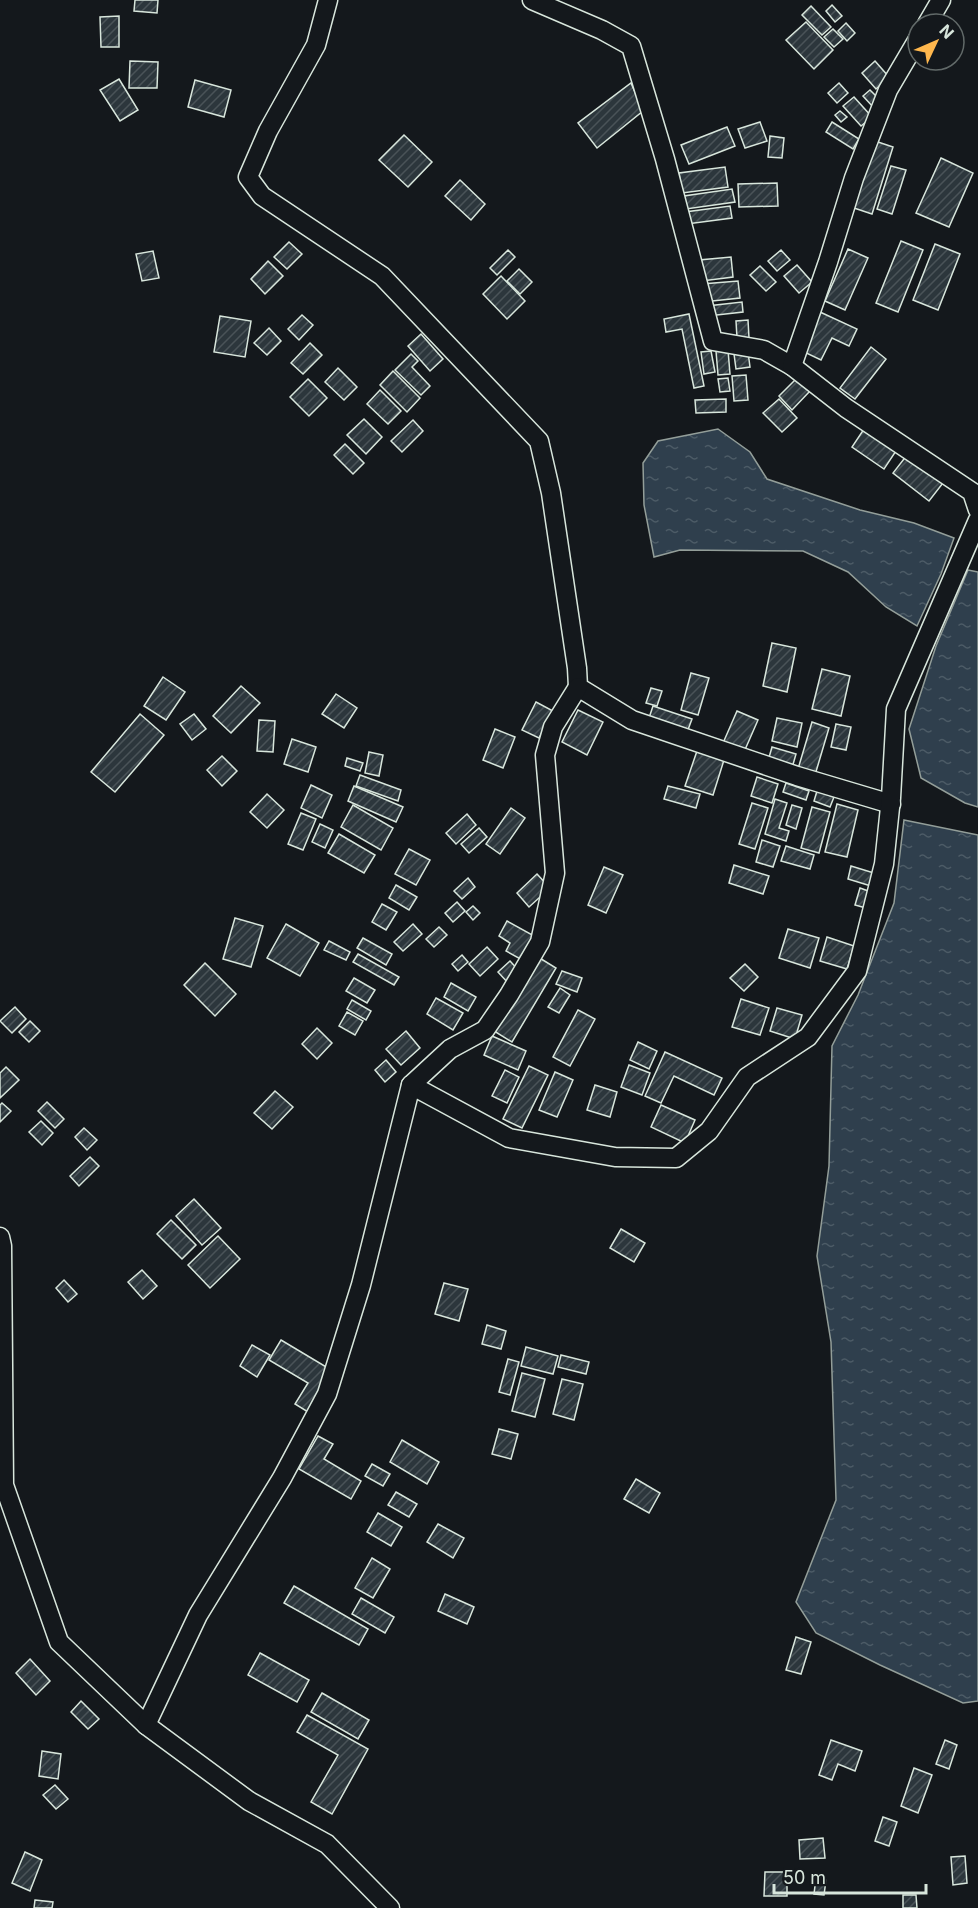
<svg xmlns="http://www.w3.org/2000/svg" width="978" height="1908" viewBox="0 0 978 1908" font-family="Inter,sans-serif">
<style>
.water{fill:url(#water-ripples);stroke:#939e99;stroke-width:1.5}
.building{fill:url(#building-hatch);stroke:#d8e6dc;stroke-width:1.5}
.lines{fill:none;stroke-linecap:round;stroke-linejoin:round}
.minor-casing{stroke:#d8e6dc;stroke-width:21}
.minor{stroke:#14181c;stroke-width:18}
</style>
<defs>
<pattern id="water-ripples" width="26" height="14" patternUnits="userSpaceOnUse" patternTransform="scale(1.5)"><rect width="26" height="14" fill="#2f3f4d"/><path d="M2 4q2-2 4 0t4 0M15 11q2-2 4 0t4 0" fill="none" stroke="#4c5b66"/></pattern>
<pattern id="building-hatch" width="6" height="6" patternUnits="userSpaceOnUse" patternTransform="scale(1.5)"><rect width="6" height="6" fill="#2c363c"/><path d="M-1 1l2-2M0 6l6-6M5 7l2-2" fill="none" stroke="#4a5358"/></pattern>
</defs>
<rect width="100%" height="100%" fill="#14181c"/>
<!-- water -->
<g class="water">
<path d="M718,429L750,452L767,479L860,510L914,523L954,538L941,574L917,626L886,607L848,572L803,551L680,550L654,557L644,505L643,463L658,441Z"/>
<path d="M968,570L978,572V807L965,803L921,778L909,729L936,646Z"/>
<path d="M904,820L978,835V1701L963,1703L880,1665L816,1633L796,1602L836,1500L831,1342L817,1256L829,1166L832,1046L858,995L894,903Z"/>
</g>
<!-- building -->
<g class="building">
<path d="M135,0H158L157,13L134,11Z"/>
<path d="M832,5L842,16L835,22L826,11Z"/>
<path d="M811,6L831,27L822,35L802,15Z"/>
<path d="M119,16V47H101L100,17Z"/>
<path d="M806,22L833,50L814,69L786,40Z"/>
<path d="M846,23L855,33L847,41L838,31Z"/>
<path d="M833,29L843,39L834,47L824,37Z"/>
<path d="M130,61L158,62L157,88H129Z"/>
<path d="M875,61L889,77L876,89L862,73Z"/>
<path d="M119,79L138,110L120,121L100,90Z"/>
<path d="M195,80L231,90L224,117L188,107Z"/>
<path d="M631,83L643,111L597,148L578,123Z"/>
<path d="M839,83L848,93L837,103L828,93Z"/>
<path d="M870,90L880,100L873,107L863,96Z"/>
<path d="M854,97L872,117L861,126L843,106Z"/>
<path d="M840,111L847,117L841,122L835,115Z"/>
<path d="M760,122L767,141L745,148L738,129Z"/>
<path d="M832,122L859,139L853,149L826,132Z"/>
<path d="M727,127L735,146L689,164L681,145Z"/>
<path d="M404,135L432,162L408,187L379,160Z"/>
<path d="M770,136L784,138L782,158L768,157Z"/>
<path d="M875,141L893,147L872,214L854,208Z"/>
<path d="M941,158L973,173L949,227L916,213Z"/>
<path d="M891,166L906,170L892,214L877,209Z"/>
<path d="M725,167L728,187L682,193L679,173Z"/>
<path d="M460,180L485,204L471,220L445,196Z"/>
<path d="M777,183L778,206L739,207L738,184Z"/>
<path d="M732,189L735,202L686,209L684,196Z"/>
<path d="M730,206L732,218L687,224L685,212Z"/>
<path d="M901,241L923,250L898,312L876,303Z"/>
<path d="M289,242L302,254L287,269L274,257Z"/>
<path d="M935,244L960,254L938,310L913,300Z"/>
<path d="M848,249L868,258L845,310L825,301Z"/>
<path d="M508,250L515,257L497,275L490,268Z"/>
<path d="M781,250L790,260L777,271L768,261Z"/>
<path d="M153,251L159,278L142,281L136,254Z"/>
<path d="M731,257L733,277L702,281L699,260Z"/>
<path d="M268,261L283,276L265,294L251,279Z"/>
<path d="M797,265L812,282L799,293L784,276Z"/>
<path d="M760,266L776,282L766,291L750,275Z"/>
<path d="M519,269L532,282L520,294L507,281Z"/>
<path d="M501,276L525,301L507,319L483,294Z"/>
<path d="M738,281L740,298L703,302L702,284Z"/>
<path d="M742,302L743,312L708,316L707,306Z"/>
<path d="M820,312L857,329L849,346L832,338L821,360L802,351Z"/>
<path d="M689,314L704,386L694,388L682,329L666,332L664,319Z"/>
<path d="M302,315L313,325L299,340L288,329Z"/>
<path d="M220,316L251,321L245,357L214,352Z"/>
<path d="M748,320L749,338H737L736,321Z"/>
<path d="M269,328L281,341L267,355L254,343Z"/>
<path d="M421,334L443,359L430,371L408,346Z"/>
<path d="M310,343L322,355L303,374L291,363Z"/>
<path d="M871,347L886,359L855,399L840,388Z"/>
<path d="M728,350L730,374L718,375L716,351Z"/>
<path d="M711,351L715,372L704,374L701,352Z"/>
<path d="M748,352L750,367L736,369L734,354Z"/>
<path d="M411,354L418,361L412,367L430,386L421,395L395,370Z"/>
<path d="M338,368L357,387L344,400L325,382Z"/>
<path d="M393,371L420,398L407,412L380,385Z"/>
<path d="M746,375L748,400L734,401L732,376Z"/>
<path d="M728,378L730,391L720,392L718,379Z"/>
<path d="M797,378L810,391L792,410L779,396Z"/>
<path d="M308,379L327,398L309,416L290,397Z"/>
<path d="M380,390L401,411L388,424L367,404Z"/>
<path d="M726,399V412L696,413L695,400Z"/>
<path d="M779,399L797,418L782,432L763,413Z"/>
<path d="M364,419L382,437L366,454L347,435Z"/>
<path d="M413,420L423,431L402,452L391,441Z"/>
<path d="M864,429L896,451L884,469L852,447Z"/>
<path d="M345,444L364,463L353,474L334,455Z"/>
<path d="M907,455L943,483L929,501L893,473Z"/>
<path d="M772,643L796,648L787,692L763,686Z"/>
<path d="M822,669L850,676L841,716L812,709Z"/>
<path d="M691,673L709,678L698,715L681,710Z"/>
<path d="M163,677L185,692L166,720L144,706Z"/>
<path d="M241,686L260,703L231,733L213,716Z"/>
<path d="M651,688L662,691L657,706L646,703Z"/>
<path d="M336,694L357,708L344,728L322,714Z"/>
<path d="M536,702L553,711L539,738L522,730Z"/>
<path d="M653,706L692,719L686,735L648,721Z"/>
<path d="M578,710L603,722L587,755L562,742Z"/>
<path d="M737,711L758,720L744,752L723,743Z"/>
<path d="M140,714L164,735L115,792L91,772Z"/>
<path d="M194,714L206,729L192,740L180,724Z"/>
<path d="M777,718L802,723L797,747L772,741Z"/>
<path d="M259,720L275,721L273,752L257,751Z"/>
<path d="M812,722L829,728L815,775L798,769Z"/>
<path d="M836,724L851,727L846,750L831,747Z"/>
<path d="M495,729L515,737L503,768L483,760Z"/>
<path d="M292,739L316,747L308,772L284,764Z"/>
<path d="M772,747L796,754L792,768L768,761Z"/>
<path d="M697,751L724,760L713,795L685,786Z"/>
<path d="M369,752L383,755L379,776L365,773Z"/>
<path d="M222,756L237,771L222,786L207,770Z"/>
<path d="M347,758L363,763L360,771L345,766Z"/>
<path d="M360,775L401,790L398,801L356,786Z"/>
<path d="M757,777L778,784L772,803L751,796Z"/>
<path d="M786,783L809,791L806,800L783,792Z"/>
<path d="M311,785L332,795L322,818L301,808Z"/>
<path d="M354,786L403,807L396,822L348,801Z"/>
<path d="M668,786L700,794L696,808L664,799Z"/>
<path d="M817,791L834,797L830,807L814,801Z"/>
<path d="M267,794L284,810L267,828L250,812Z"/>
<path d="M775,799L787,803L779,828L789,831L786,841L765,834Z"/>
<path d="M752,803L768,808L755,849L739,844Z"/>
<path d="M837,804L858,810L847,857L825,852Z"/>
<path d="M353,805L393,828L381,850L341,827Z"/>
<path d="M792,805L802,808L796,829L786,825Z"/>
<path d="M812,807L830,812L819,853L801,848Z"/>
<path d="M511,808L525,818L500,854L486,844Z"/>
<path d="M301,813L316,819L303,850L288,844Z"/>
<path d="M467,814L476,825L456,844L446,833Z"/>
<path d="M320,824L333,830L325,848L312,842Z"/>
<path d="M479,828L487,837L469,853L461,844Z"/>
<path d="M339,834L375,855L364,873L328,853Z"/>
<path d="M762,840L780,846L773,867L756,862Z"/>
<path d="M786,846L814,855L810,869L781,861Z"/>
<path d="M409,849L430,860L416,885L395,874Z"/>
<path d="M734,865L769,876L763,894L729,883Z"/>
<path d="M851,866L874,873L871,886L848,879Z"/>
<path d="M604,867L623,875L606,913L588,905Z"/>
<path d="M537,874L550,888L529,907L517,893Z"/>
<path d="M468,878L475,887L462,899L454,891Z"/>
<path d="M396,885L417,897L409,910L389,898Z"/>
<path d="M860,888L871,892L866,908L855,905Z"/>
<path d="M457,902L465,911L453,922L445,913Z"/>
<path d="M382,904L397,912L386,930L372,922Z"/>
<path d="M473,906L480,913L473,920L466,912Z"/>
<path d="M235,918L263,926L251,967L223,959Z"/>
<path d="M507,921L536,937L524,961L506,951L510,943L499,936Z"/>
<path d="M286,924L319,943L300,976L267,958Z"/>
<path d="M413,924L422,934L403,951L394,942Z"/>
<path d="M439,927L447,935L434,947L426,939Z"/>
<path d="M788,929L819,938L810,968L779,958Z"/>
<path d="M827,937L854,946L847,969L820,961Z"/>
<path d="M363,938L392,954L386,965L357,948Z"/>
<path d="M329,941L350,952L346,960L324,950Z"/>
<path d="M487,947L498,959L480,976L469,964Z"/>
<path d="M358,954L399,977L394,985L353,962Z"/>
<path d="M462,955L468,962L458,971L452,964Z"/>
<path d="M538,957L556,968L512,1042L494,1031Z"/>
<path d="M510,961L521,973L509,984L498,972Z"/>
<path d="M205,963L236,994L215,1016L184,985Z"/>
<path d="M745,964L758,977L744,991L730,978Z"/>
<path d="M562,971L582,978L577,992L556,984Z"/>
<path d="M354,978L375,990L367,1003L346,991Z"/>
<path d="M451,983L476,997L468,1011L444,997Z"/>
<path d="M560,988L570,995L559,1013L548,1007Z"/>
<path d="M436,998L463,1013L453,1030L427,1014Z"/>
<path d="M741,999L769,1008L760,1035L732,1027Z"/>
<path d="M352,1000L371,1011L366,1020L347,1009Z"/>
<path d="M15,1007L26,1019L12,1033L0,1021Z"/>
<path d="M777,1008L802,1015L795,1039L770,1031Z"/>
<path d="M578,1010L595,1019L570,1066L553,1057Z"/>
<path d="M347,1012L363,1021L355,1035L339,1026Z"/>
<path d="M30,1021L40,1031L29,1042L19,1032Z"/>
<path d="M317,1028L332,1043L317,1059L302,1044Z"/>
<path d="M406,1031L420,1048L401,1065L386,1049Z"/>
<path d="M492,1036L526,1051L518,1070L484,1055Z"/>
<path d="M638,1042L657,1051L649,1069L630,1060Z"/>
<path d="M665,1052L722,1078L714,1095L674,1076L661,1103L645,1096Z"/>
<path d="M386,1060L396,1072L385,1082L375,1070Z"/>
<path d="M629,1065L650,1073L642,1095L621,1087Z"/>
<path d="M529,1066L548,1075L522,1128L503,1119Z"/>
<path d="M6,1067L19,1080L0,1098V1073Z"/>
<path d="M505,1070L519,1077L507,1103L492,1096Z"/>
<path d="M555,1072L573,1080L557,1117L539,1110Z"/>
<path d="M595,1085L617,1092L610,1117L587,1110Z"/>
<path d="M275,1091L293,1107L272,1129L254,1113Z"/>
<path d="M47,1102L64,1119L55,1128L38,1111Z"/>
<path d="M2,1103L11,1111L0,1122V1105Z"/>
<path d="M661,1105L695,1120L685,1143L651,1127Z"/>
<path d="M41,1121L53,1133L42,1145L29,1132Z"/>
<path d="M84,1128L97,1140L87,1150L75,1137Z"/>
<path d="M90,1157L99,1166L79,1186L70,1176Z"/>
<path d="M194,1199L221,1228L202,1245L176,1216Z"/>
<path d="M171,1220L196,1245L182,1259L157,1234Z"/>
<path d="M621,1229L645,1243L634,1262L610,1248Z"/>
<path d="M218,1236L240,1259L210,1288L188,1265Z"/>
<path d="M142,1270L157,1286L143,1299L128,1282Z"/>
<path d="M64,1280L77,1294L68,1302L56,1288Z"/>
<path d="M444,1283L468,1289L459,1321L435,1314Z"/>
<path d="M487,1325L506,1331L501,1349L482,1344Z"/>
<path d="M281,1340L333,1371L308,1412L295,1404L308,1383L269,1360Z"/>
<path d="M252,1345L270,1355L257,1377L240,1366Z"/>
<path d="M526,1347L558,1356L553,1374L521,1366Z"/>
<path d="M561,1355L589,1362L586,1374L558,1367Z"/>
<path d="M508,1359L519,1362L510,1395L499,1392Z"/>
<path d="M522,1373L545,1379L535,1417L512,1411Z"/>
<path d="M562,1379L583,1384L574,1420L553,1414Z"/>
<path d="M499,1429L518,1434L511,1459L492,1454Z"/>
<path d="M318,1436L333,1444L324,1459L361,1481L351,1499L299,1469Z"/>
<path d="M402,1440L439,1462L427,1484L390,1462Z"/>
<path d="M372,1464L390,1474L383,1486L365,1476Z"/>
<path d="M636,1479L660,1493L649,1513L624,1499Z"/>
<path d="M396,1492L417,1504L409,1517L388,1505Z"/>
<path d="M378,1513L402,1527L391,1546L367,1532Z"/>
<path d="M438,1524L464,1538L453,1558L427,1542Z"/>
<path d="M372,1558L390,1569L373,1598L355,1588Z"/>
<path d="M294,1586L368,1629L359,1645L284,1603Z"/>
<path d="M445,1594L474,1607L467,1624L438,1611Z"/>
<path d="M361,1598L394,1617L385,1633L352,1614Z"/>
<path d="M796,1637L811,1642L801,1674L786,1670Z"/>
<path d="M260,1653L309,1680L297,1702L248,1675Z"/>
<path d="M30,1659L50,1681L36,1695L16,1673Z"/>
<path d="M322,1693L369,1720L358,1739L311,1712Z"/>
<path d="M81,1701L99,1719L88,1729L71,1712Z"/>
<path d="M307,1715L368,1749L332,1814L311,1802L338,1755L297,1732Z"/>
<path d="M831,1740L862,1751L855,1771L838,1764L832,1780L819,1775Z"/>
<path d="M945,1740L957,1745L949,1769L936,1764Z"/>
<path d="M42,1751L61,1754L58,1779L39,1776Z"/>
<path d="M914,1768L932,1775L918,1813L901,1806Z"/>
<path d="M55,1785L68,1799L56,1809L43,1795Z"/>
<path d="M883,1817L897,1822L889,1846L875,1841Z"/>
<path d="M823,1838L825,1858L800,1859L799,1840Z"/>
<path d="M25,1852L42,1860L30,1891L12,1883Z"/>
<path d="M965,1856L967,1883L953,1885L951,1857Z"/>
<path d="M765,1872H787V1896H764Z"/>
<path d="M816,1878L826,1880L824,1895L814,1894Z"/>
<path d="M903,1895H916L917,1908H903Z"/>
<path d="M35,1900L53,1902L52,1908H34Z"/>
</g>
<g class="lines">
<!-- minor casing -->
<g class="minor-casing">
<g id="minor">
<path d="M328,0L316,45L268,131L248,177L262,196L382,276L539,441L551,493L577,668L578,687L632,720L797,776L891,804"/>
<path d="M532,0L602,30L631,46L665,159L713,341L764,350L792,366L846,408L972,492L978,510"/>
<path d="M927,24L941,0"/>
<path d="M792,366L828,262L854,178L888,90L918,39"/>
<path d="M411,1085L509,1138L615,1157L676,1158L709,1131L747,1077L808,1037L857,971L884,864L891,798L896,709L978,520"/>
<path d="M0,1237L2,1246L4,1485L59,1642L146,1725L249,1801L327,1844L390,1908"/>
<path d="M146,1725L198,1615L282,1478L327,1394L361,1285L411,1085L450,1049L485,1030L509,995L540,942L555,873L545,755L553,727L578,687"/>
</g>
</g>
<!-- minor -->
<use href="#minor" class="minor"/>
</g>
<!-- north arrow -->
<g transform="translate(936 42) rotate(46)"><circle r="28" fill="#14181c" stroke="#626a69" stroke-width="1.5"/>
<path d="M0-4.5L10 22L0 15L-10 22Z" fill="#ffb74d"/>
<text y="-9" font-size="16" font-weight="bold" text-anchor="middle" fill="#d8e6dc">N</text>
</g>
<!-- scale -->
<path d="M774 1884v9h152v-9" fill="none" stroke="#d8e6dc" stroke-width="3"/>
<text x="783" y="1884" font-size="18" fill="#d8e6dc" stroke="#14181c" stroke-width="4.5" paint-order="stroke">50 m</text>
</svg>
